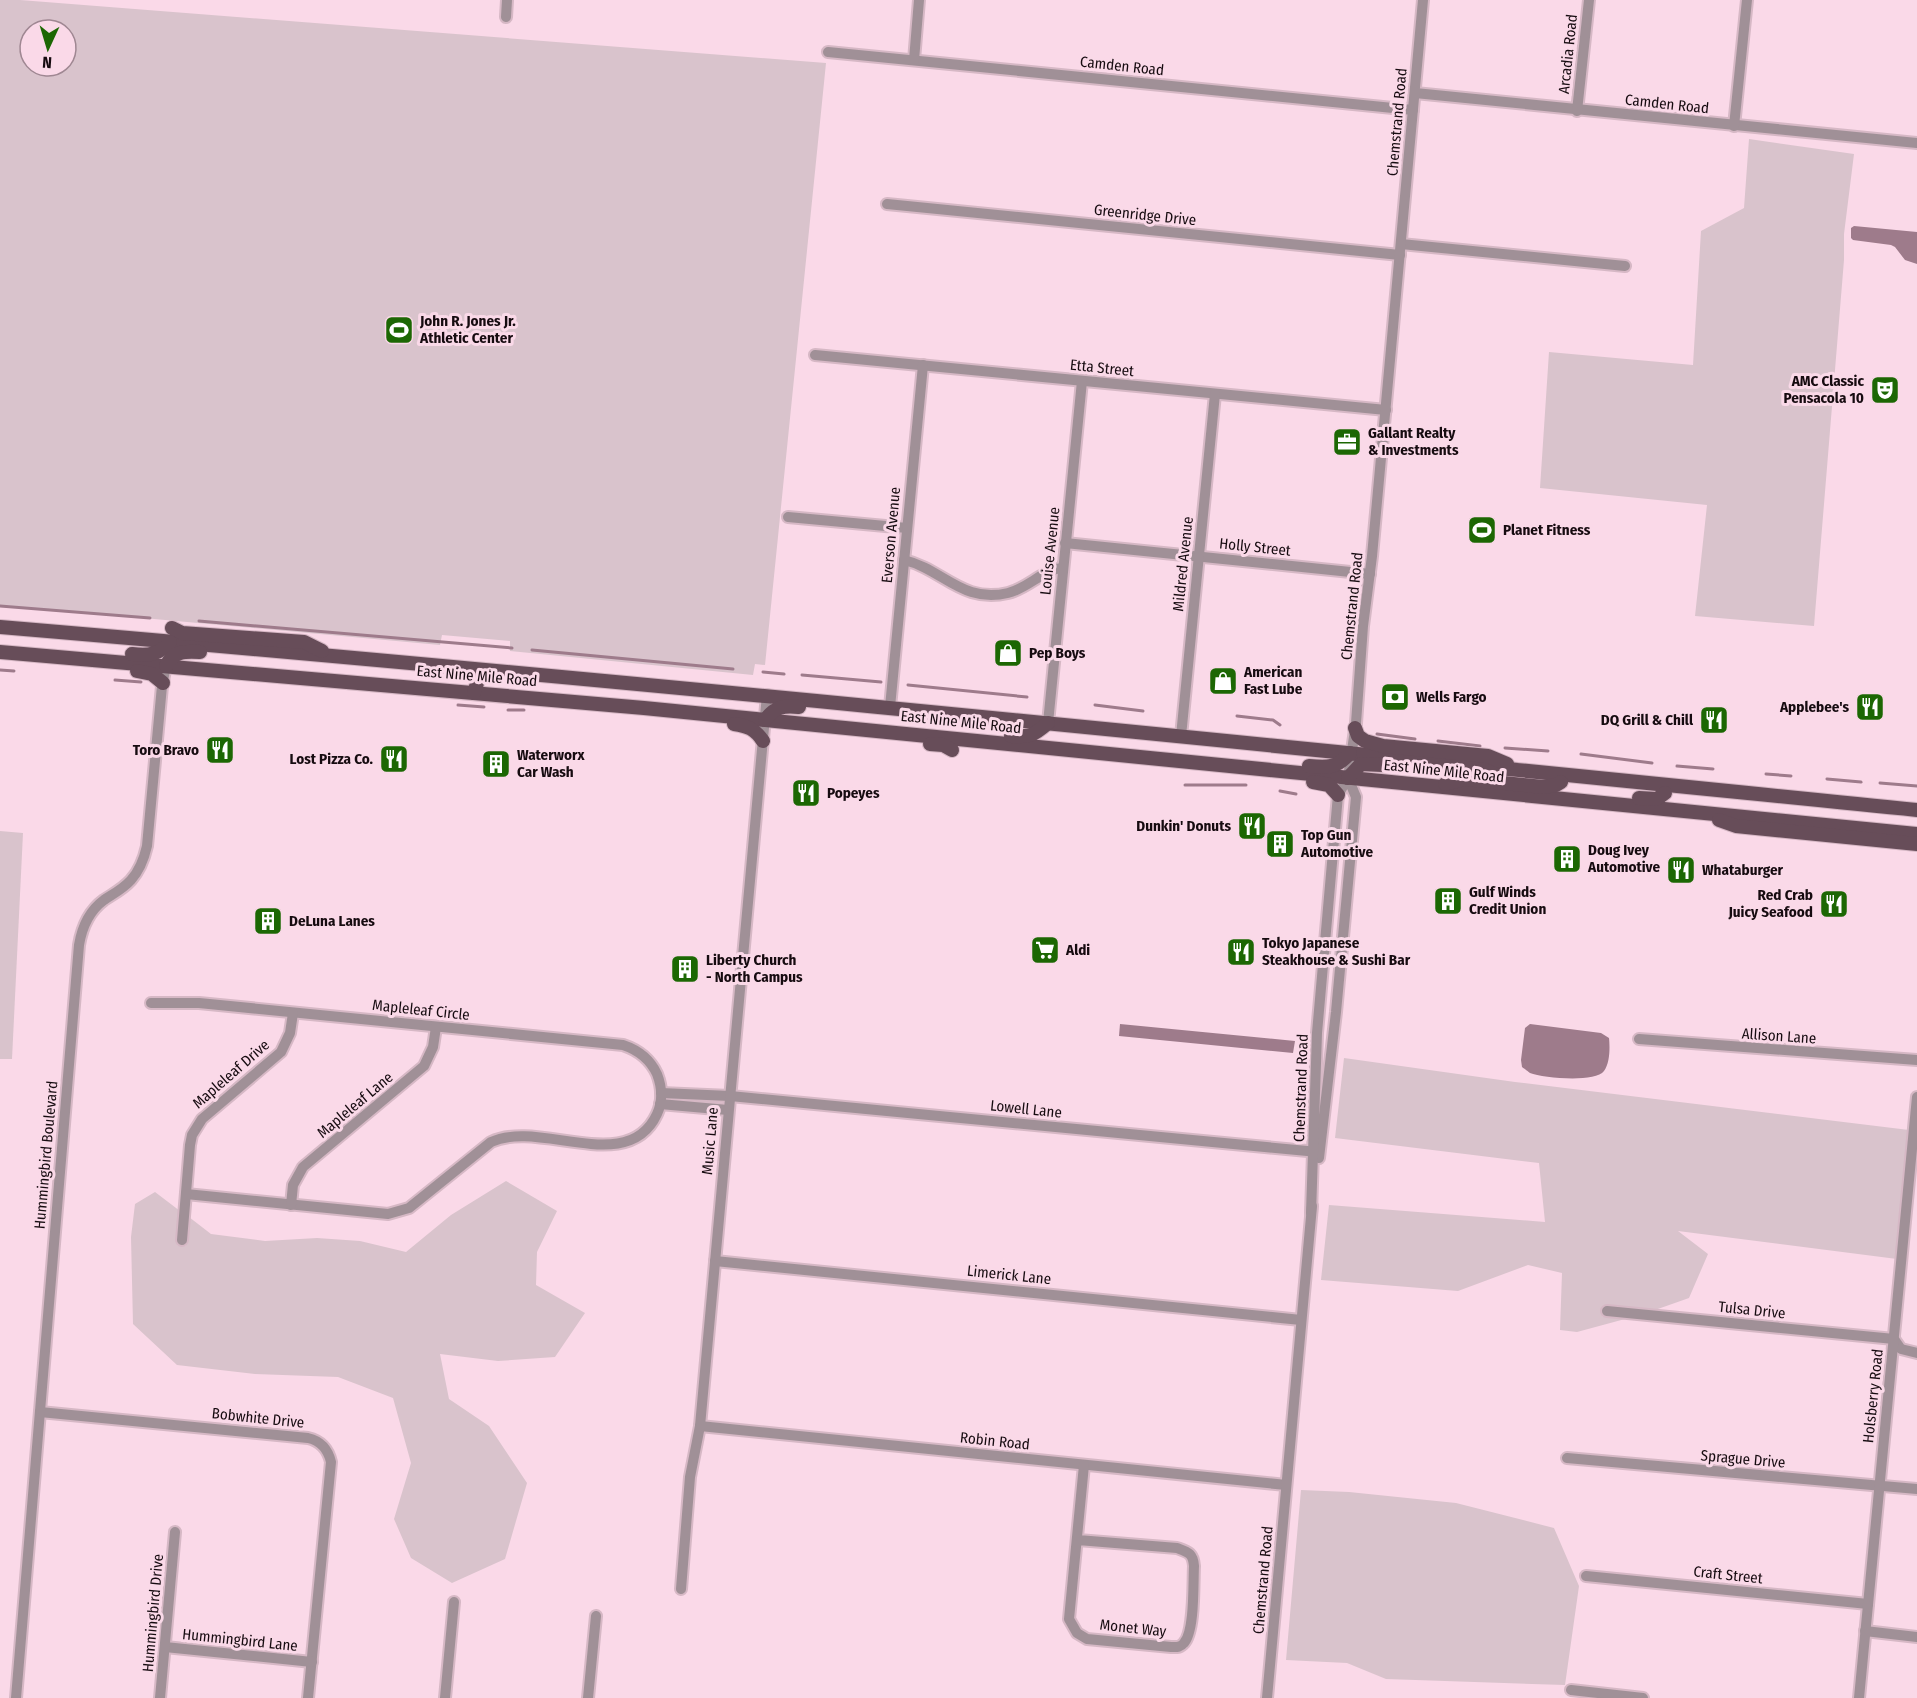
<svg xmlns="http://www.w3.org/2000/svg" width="1917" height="1698" viewBox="0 0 1917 1698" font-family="'Fira Sans Condensed',sans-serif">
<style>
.green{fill:#d9c3cc;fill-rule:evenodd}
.water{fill:#9e7b8b}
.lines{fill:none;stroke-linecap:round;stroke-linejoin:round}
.stream{stroke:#9e7b8b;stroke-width:3}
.minor-casing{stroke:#d6b8c5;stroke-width:14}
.major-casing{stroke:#d6b8c5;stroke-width:16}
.minor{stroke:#a09097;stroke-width:10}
.major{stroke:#674d59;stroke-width:14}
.labels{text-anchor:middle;stroke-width:6;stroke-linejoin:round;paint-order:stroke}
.street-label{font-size:15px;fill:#160b10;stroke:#fad9e8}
.poi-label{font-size:15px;font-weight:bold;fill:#160b10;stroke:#fad9e8;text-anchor:start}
</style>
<rect width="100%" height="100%" fill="#fad9e8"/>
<!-- green -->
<g class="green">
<path d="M0,0H20L826,63L765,665L755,664L753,675L510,651V641L442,635L440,645L0,605ZM30,30H66V66H30Z"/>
<path d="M1749,139L1854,154L1844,234V260L1814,626L1695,616L1707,505L1540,488L1549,352L1693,365L1701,231L1744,208Z"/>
<path d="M0,831L23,833L12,1059H0Z"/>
<path d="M1344,1058L1515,1082L1909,1130L1897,1259L1678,1231L1708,1254L1689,1298L1655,1310L1603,1305L1602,1316L1625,1319L1577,1332L1560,1330L1562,1273L1528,1265L1458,1291L1321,1280L1329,1205L1545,1222L1539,1163L1335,1138Z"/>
<path d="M506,1181L557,1211L537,1252L536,1285L585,1313L555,1357L498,1361L440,1354L449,1399L489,1426L527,1483L505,1559L452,1583L411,1558L394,1519L411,1463L393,1398L338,1377L255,1374L177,1365L133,1324L131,1237L135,1204L155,1192L180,1211L177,1245L186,1246L189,1217L211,1234L265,1241L317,1238L360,1241L406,1252L451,1215Z"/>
<path d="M1301,1490L1349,1492L1456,1503L1554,1528L1579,1586L1565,1685L1386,1679L1347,1663L1286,1660Z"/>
</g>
<!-- water -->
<g class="water">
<path d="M1854,226L1917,232V264L1905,260L1895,247L1891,245L1853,240L1851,238V228Z"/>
<path d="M1120,1024L1295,1041L1293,1053L1119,1036Z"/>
<path d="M1530,1024L1601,1033L1609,1038C1610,1047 1610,1063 1604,1071C1595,1083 1543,1078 1530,1073C1529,1072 1522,1067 1522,1067L1521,1060L1525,1028Z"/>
</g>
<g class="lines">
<!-- stream -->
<g class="stream">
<path d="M0,606L150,618"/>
<path d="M199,621L512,648"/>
<path d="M532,650L733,669"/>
<path d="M0,670L14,671"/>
<path d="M763,672L784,674"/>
<path d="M802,675L881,682"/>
<path d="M115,680L141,682"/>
<path d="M908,685L1027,697"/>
<path d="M458,705L484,707"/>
<path d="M1095,705L1143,711"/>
<path d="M508,710H524"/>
<path d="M1237,716L1273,720L1280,725"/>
<path d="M1377,734L1415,739"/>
<path d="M1438,741L1480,746"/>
<path d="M1505,748L1548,751"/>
<path d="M1581,754L1652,763"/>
<path d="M1677,766L1713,769"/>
<path d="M1766,774L1791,776"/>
<path d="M1827,779L1861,782"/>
<path d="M1880,783L1917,786"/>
<path d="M1185,785H1246"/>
<path d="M1280,791L1296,794"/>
</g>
<!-- minor casing -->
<g class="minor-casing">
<g id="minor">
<path d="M506,17L507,0"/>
<path d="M828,52L1413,110"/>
<path d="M914,60L919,0"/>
<path d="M1415,93L1917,143"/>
<path d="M1577,111L1589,0"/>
<path d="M1734,126L1747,0"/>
<path d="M887,204L1400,255"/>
<path d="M1401,244L1625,266"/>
<path d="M815,355L1386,410"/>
<path d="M788,517L907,528"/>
<path d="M1065,543L1370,574"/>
<path d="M904,560C943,569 962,604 1008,593C1029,588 1043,569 1063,568"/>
<path d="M890,707L923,365"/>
<path d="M1048,723L1082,381"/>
<path d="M1181,736L1215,394"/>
<path d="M151,1003H199L623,1045C638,1050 650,1059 657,1074C662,1087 663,1101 657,1114C628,1177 540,1119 491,1142L409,1208L388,1214L186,1194"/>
<path d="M1639,1039L1917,1060"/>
<path d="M661,1093L730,1096L866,1109L1318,1152"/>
<path d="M660,1104L728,1110"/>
<path d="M1319,1158L1336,1012L1356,797L1348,778"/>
<path d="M291,1205L293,1185L303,1167L424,1066L433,1047L436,1027"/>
<path d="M1311,1213L1317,1033L1338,795L1348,778L1356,723L1363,626L1372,556L1423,0"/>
<path d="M182,1240L190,1145L192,1135L202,1119L281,1052L290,1033L293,1013"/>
<path d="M715,1261L1301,1320"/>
<path d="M1607,1311L1894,1339L1901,1349L1917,1353"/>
<path d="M40,1412L308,1438C321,1441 328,1449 331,1462L308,1698"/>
<path d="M700,1426L1286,1485"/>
<path d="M1567,1458L1917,1489"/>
<path d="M1078,1540L1177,1548C1188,1552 1193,1553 1194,1566C1193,1583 1195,1631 1184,1643C1180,1648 1176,1647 1171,1647L1087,1639L1077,1633L1069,1619L1084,1465"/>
<path d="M1586,1576L1868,1604"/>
<path d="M681,1589L690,1477L700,1426L767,695"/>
<path d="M1865,1631L1917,1637"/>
<path d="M165,1647L312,1662"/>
<path d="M1571,1690L1643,1698"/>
<path d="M16,1698L79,945C82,927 89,911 104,900C113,894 123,889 131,880C140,870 144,859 147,846L162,686L167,660"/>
<path d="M160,1698L175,1532"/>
<path d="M445,1698L454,1602"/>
<path d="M588,1698L596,1616"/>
<path d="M1267,1698L1312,1206"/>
<path d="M1859,1698L1917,1097"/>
</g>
</g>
<!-- major casing -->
<g class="major-casing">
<g id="major">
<path d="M0,627C640,681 1278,746 1917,810"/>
<path d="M172,628L182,633L304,642L322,651"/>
<path d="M0,652L644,708L1917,834"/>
<path d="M132,654C148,656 159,655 170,642"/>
<path d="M166,666C174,651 184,651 200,652"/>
<path d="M137,671L152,674L163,683"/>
<path d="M474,693L478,680L484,676L498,677"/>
<path d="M765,720C775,707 783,705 799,707"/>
<path d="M734,724C748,726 755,729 763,741"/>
<path d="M1355,728L1358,736L1365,741L1383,746L1488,756L1507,764"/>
<path d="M1011,736C1030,737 1033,736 1048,723"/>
<path d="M930,744L943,745L952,750"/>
<path d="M1309,766C1328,768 1337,768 1350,753"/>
<path d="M1348,778L1361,764L1382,765"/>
<path d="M1313,782L1329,785L1338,795"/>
<path d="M1445,784L1465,779L1543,787L1556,785L1561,782"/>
<path d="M1639,798L1657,799L1665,793"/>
<path d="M1719,820L1736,826L1917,844"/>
</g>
</g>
<!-- minor -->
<use href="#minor" class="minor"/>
<!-- major -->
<use href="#major" class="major"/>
</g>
<!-- icons -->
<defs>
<g id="stadium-square" transform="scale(1.5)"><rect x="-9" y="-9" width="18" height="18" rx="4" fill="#1c6703" stroke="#fad9e8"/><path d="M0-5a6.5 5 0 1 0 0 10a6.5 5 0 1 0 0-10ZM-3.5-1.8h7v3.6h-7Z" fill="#fff"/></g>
<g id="theatre-square" transform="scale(1.5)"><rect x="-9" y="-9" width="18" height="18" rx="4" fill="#1c6703" stroke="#fad9e8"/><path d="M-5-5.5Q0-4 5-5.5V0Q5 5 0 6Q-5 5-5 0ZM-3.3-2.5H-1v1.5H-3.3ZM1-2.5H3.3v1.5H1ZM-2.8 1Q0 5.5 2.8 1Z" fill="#fff"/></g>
<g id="office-square" transform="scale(1.5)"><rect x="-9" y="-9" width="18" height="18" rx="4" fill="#1c6703" stroke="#fad9e8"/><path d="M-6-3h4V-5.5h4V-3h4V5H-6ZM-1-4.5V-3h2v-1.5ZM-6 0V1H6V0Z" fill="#fff"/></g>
<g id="shop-square" transform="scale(1.5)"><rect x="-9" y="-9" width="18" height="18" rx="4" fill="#1c6703" stroke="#fad9e8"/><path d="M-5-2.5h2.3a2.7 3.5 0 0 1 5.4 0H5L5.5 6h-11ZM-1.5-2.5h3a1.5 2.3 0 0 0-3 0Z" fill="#fff"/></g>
<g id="bank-square" transform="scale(1.5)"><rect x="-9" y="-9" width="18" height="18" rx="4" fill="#1c6703" stroke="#fad9e8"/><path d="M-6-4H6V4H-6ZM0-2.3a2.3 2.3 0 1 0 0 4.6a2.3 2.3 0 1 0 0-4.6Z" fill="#fff"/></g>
<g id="restaurant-square" transform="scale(1.5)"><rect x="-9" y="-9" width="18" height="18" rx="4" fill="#1c6703" stroke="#fad9e8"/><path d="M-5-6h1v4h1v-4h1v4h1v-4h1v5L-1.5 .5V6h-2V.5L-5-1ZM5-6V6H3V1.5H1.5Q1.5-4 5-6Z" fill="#fff"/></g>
<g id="building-square" transform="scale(1.5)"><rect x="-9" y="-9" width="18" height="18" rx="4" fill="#1c6703" stroke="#fad9e8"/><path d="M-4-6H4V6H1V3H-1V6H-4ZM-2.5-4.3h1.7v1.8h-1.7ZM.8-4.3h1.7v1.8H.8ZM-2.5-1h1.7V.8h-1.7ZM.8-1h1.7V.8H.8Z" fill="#fff"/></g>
<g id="supermarket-square" transform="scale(1.5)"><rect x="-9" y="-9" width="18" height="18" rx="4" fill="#1c6703" stroke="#fad9e8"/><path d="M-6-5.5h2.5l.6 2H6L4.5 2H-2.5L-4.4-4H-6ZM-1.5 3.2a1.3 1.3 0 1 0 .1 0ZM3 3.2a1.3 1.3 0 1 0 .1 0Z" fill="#fff"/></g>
</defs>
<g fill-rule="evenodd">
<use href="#stadium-square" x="399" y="330"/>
<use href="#theatre-square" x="1885" y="390"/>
<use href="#office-square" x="1347" y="442"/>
<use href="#stadium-square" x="1482" y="530"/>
<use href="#shop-square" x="1008" y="653"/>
<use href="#shop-square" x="1223" y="681"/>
<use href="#bank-square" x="1395" y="697"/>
<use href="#restaurant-square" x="1870" y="707"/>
<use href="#restaurant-square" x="1714" y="720"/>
<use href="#restaurant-square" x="220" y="750"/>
<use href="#restaurant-square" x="394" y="759"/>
<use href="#building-square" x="496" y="764"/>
<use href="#restaurant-square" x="806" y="793"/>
<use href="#restaurant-square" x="1252" y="826"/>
<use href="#building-square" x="1280" y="844"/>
<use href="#building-square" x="1567" y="859"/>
<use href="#restaurant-square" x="1681" y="870"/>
<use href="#building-square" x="1448" y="901"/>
<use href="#restaurant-square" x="1834" y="904"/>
<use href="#building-square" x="268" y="921"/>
<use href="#supermarket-square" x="1045" y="950"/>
<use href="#restaurant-square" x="1241" y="952"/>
<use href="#building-square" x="685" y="969"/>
</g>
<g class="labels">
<!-- street labels -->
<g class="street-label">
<text transform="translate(1568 54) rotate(-84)" y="5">Arcadia Road</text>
<text transform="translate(1122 66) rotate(6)" y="5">Camden Road</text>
<text transform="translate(1667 104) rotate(6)" y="5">Camden Road</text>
<text transform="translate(1397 122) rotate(-85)" y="5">Chemstrand Road</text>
<text transform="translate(1145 215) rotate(6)" y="5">Greenridge Drive</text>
<text transform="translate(1102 368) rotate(6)" y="5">Etta Street</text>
<text transform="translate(891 535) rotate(-85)" y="5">Everson Avenue</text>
<text transform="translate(1255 547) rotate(6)" y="5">Holly Street</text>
<text transform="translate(1050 551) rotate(-84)" y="5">Louise Avenue</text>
<text transform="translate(1183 564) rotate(-84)" y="5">Mildred Avenue</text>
<text transform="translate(1352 606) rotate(-84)" y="5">Chemstrand Road</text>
<text transform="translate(477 676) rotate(5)" y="5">East Nine Mile Road</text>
<text transform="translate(961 722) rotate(6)" y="5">East Nine Mile Road</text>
<text transform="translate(1444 771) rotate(6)" y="5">East Nine Mile Road</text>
<text transform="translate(421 1010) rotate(6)" y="5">Mapleleaf Circle</text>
<text transform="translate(1779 1036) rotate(4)" y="5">Allison Lane</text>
<text transform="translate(231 1074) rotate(-41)" y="5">Mapleleaf Drive</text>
<text transform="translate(1301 1088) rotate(-88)" y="5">Chemstrand Road</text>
<text transform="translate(355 1105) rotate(-40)" y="5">Mapleleaf Lane</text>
<text transform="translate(1026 1109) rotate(6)" y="5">Lowell Lane</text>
<text transform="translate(710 1141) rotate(-85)" y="5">Music Lane</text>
<text transform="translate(46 1155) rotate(-85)" y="5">Hummingbird Boulevard</text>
<text transform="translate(1009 1275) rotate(6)" y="5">Limerick Lane</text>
<text transform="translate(1752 1310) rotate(6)" y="5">Tulsa Drive</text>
<text transform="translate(1873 1396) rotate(-84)" y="5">Holsberry Road</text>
<text transform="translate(258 1418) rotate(6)" y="5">Bobwhite Drive</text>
<text transform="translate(995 1441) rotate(6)" y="5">Robin Road</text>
<text transform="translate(1743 1459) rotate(5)" y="5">Sprague Drive</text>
<text transform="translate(1728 1575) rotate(6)" y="5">Craft Street</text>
<text transform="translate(1263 1580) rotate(-85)" y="5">Chemstrand Road</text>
<text transform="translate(153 1613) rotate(-85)" y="5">Hummingbird Drive</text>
<text transform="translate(1133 1628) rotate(6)" y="5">Monet Way</text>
<text transform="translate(240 1640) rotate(6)" y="5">Hummingbird Lane</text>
</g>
<!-- poi labels -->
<g class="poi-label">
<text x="420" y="326">John R. Jones Jr.<tspan x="420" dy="17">Athletic Center</tspan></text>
<text x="1864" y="386" text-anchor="end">AMC Classic<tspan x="1864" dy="17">Pensacola 10</tspan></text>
<text x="1368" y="438">Gallant Realty<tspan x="1368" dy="17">&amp; Investments</tspan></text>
<text x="1503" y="535">Planet Fitness</text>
<text x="1029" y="658">Pep Boys</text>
<text x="1244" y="677">American<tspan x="1244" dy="17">Fast Lube</tspan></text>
<text x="1416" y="702">Wells Fargo</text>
<text x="1849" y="712" text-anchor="end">Applebee's</text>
<text x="1693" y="725" text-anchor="end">DQ Grill &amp; Chill</text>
<text x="199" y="755" text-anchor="end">Toro Bravo</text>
<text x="517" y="760">Waterworx<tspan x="517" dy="17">Car Wash</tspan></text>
<text x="373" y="764" text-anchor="end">Lost Pizza Co.</text>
<text x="827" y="798">Popeyes</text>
<text x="1231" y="831" text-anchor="end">Dunkin' Donuts</text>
<text x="1301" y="840">Top Gun<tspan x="1301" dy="17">Automotive</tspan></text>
<text x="1588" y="855">Doug Ivey<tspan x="1588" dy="17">Automotive</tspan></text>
<text x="1702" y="875">Whataburger</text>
<text x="1469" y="897">Gulf Winds<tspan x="1469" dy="17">Credit Union</tspan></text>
<text x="1813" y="900" text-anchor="end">Red Crab<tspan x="1813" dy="17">Juicy Seafood</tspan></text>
<text x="289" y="926">DeLuna Lanes</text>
<text x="1262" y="948">Tokyo Japanese<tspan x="1262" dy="17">Steakhouse &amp; Sushi Bar</tspan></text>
<text x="1066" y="955">Aldi</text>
<text x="706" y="965">Liberty Church<tspan x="706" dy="17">- North Campus</tspan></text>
</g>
</g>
<!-- north arrow -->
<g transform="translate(48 48) rotate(184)"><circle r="28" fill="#fad9e8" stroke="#9f8792" stroke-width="1.5"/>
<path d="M0-4.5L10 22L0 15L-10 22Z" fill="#1c6703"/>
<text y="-9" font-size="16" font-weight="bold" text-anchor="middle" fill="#160b10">N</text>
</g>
</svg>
